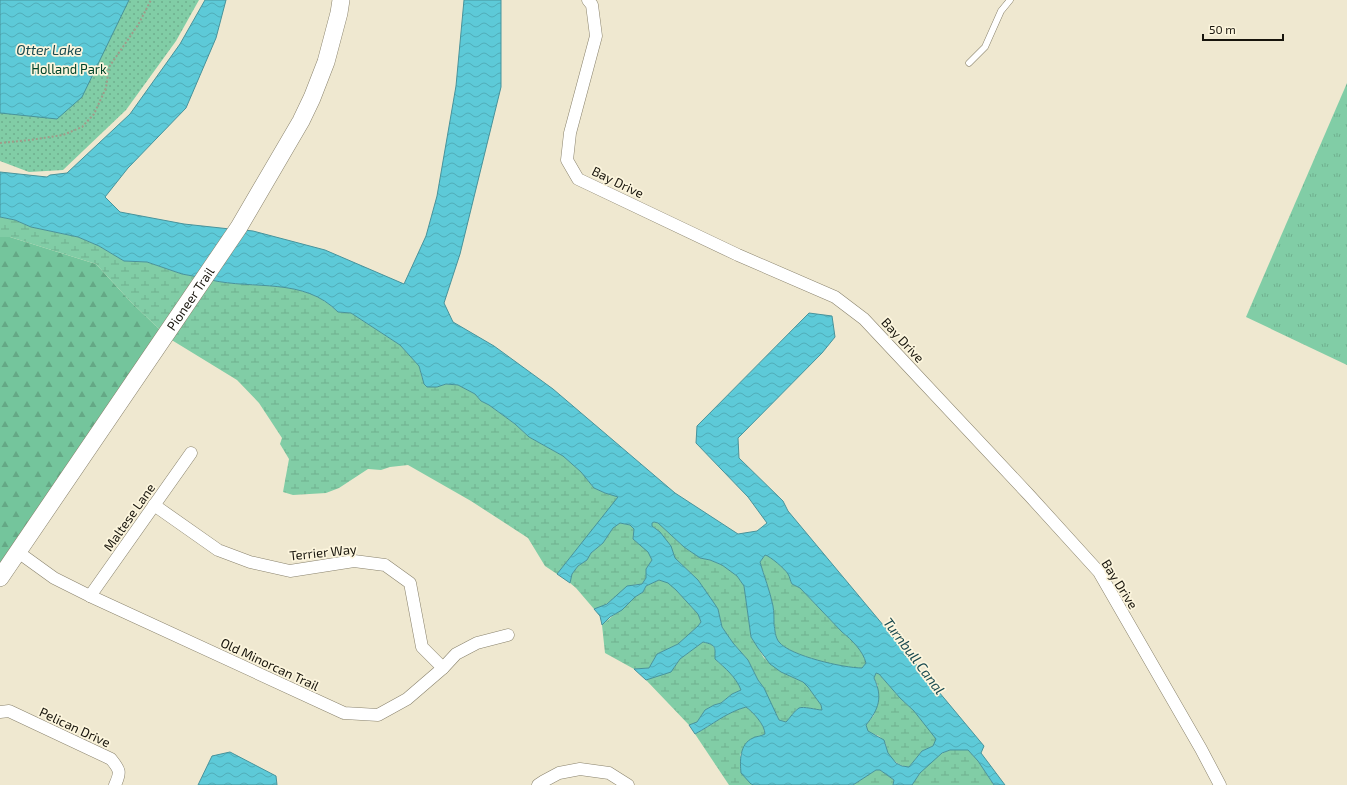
<svg xmlns="http://www.w3.org/2000/svg" width="1347" height="785" viewBox="0 0 1347 785" font-family="'Exo 2',sans-serif">
<style>
.grass{fill:url(#grass-tufts)}
.forest{fill:url(#forest-firs)}
.wetland{fill:url(#wetland-marsh)}
.park{fill:url(#park-dots)}
.water{fill:url(#water-waves);stroke:#48939b;fill-rule:evenodd}
.lines{fill:none;stroke-linecap:round;stroke-linejoin:round}
.lane-casing{stroke:#89826c;stroke-width:7}
.street-casing{stroke:#89826c;stroke-width:13}
.secondary-casing{stroke:#89826c;stroke-width:18}
.path{stroke:#a09b89;stroke-width:2;stroke-dasharray:2 2;stroke-linecap:butt}
.lane{stroke:#fff;stroke-width:6}
.street{stroke:#fff;stroke-width:12}
.secondary{stroke:#fff;stroke-width:17}
.labels{text-anchor:middle;stroke-width:3.5;stroke-linejoin:round;paint-order:stroke}
.park-label{font-size:13px;fill:#00442a;stroke:#fcf5dd}
.street-label{font-size:13px;fill:#17140c;stroke:#fcf5dd}
.water-label{font-size:14px;font-style:italic;fill:#18494f;stroke:#fcf5dd}
</style>
<defs>
<pattern id="grass-tufts" width="24" height="20" patternUnits="userSpaceOnUse"><rect width="24" height="20" fill="#81cda6"/><path d="M3 7l-1-3M5 7V3M7 7l1-3M15 17l-1-3M17 17v-4M19 17l1-3" fill="none" stroke="#6faf8e"/></pattern>
<pattern id="forest-firs" width="22" height="20" patternUnits="userSpaceOnUse"><rect width="22" height="20" fill="#74c59c"/><path d="M5 1l3.5 6h-7zM16 11l3.5 6h-7z" fill="#64a885"/></pattern>
<pattern id="wetland-marsh" width="20" height="14" patternUnits="userSpaceOnUse"><rect width="20" height="14" fill="#81cda6"/><path d="M1 5h8M5 5V1M11 12h8M15 12V8" fill="none" stroke="#6faf8e"/></pattern>
<pattern id="park-dots" width="8" height="8" patternUnits="userSpaceOnUse"><rect width="8" height="8" fill="#81cda6"/><path d="M2 2h.1M6 6h.1" fill="none" stroke="#6faf8e" stroke-width="1.8" stroke-linecap="round"/></pattern>
<pattern id="water-waves" width="16" height="10" patternUnits="userSpaceOnUse"><rect width="16" height="10" fill="#5dcad8"/><path d="M0 5q4-4 8 0t8 0" fill="none" stroke="#50adb8"/></pattern>
</defs>
<rect width="100%" height="100%" fill="#efe8d0"/>
<!-- grass -->
<path class="grass" d="M1347,83V365L1246,317Z"/>
<!-- forest -->
<path class="forest" d="M0,237H10L96,264L129,300L161,331L0,567Z"/>
<!-- wetland -->
<g class="wetland">
<path d="M0,217L15,220L31,227L78,237L99,246L124,261L147,262L182,274L198,277L161,331L129,300L96,264L10,237H0Z"/>
<path d="M211,280C254,290 304,277 338,312L351,313L400,345L419,366L422,378L437,387L446,384L458,385L475,394L481,401L489,405L515,424L529,437L563,456L581,472L594,488L605,493L619,497L557,574L545,566L528,538L471,501L408,465L390,467L381,470L368,469L339,488L326,493L293,495L283,492L289,459L280,444L282,438L259,403L237,380L170,339Z"/>
<path d="M654,522L658,523L684,547L700,558L710,560L722,565L737,576L744,586L751,637L758,648L764,658L781,672L803,682L808,687L821,705L822,710C817,710 803,706 799,708C794,711 790,718 786,722L779,720L776,713L772,707L764,688L758,680L748,660L733,643L722,627L718,609L698,580L675,558L670,546L660,532L652,526V523Z"/>
<path d="M620,523L630,525L634,529L633,539L649,552L652,560L646,569V578L642,584C623,584 620,596 606,604C603,607 598,608 594,609L576,588L570,583L572,574L578,566L587,560L591,553L603,543L613,528Z"/>
<path d="M765,555C771,556 785,569 788,574C790,577 790,581 792,584L800,588L842,632C852,640 863,651 866,663L862,669C844,668 790,656 779,642C775,637 775,630 774,624C774,618 774,612 773,606C770,591 764,576 760,562Z"/>
<path d="M659,580L668,582L676,590L698,614L701,622L698,626L678,644L657,654L649,668L634,669L605,653L602,625L635,597L643,592L646,586Z"/>
<path d="M703,642C714,644 717,648 715,659C725,668 736,677 741,690L732,694L721,703L714,705L705,710L697,722L689,725L646,680L674,668L680,659Z"/>
<path d="M876,673L879,674L900,698L914,711L937,739L933,746L922,751L909,767C897,766 886,756 886,744L879,736L868,732L866,725L874,715L878,686L874,678Z"/>
<path d="M746,707C753,712 765,725 765,734L747,743L740,755L751,784L754,785H729L695,734C712,725 727,712 746,707Z"/>
<path d="M950,750H968L978,761L994,785H912C919,772 936,754 950,750Z"/>
<path d="M876,770H880L894,780L893,785H853Z"/>
</g>
<!-- park -->
<path class="park" d="M0,0H199L176,41L126,110L63,170L29,172L0,161Z"/>
<!-- water -->
<g class="water">
<path d="M0,0H129L82,97L57,119L0,113Z"/>
<path d="M205,0H226L216,38L186,108L128,168L105,197L120,212L184,224L230,229L198,277L182,274L147,262L124,261L99,246L78,237L31,227L15,220L0,217V172L47,177L50,175L67,173L130,114L180,44Z"/>
<path d="M464,0H501V87L460,254L444,303L453,322L494,346L553,389L675,493L738,534L757,531L767,523L748,497L696,443L697,426L809,313L832,316L835,337L822,353L738,438L739,458L783,501L788,511L984,746L981,753L1005,785H994L978,761L968,750H950L942,753L920,773L912,785H893L894,780L880,770H876L853,785H754L751,784L741,773C740,762 739,744 753,738C757,736 759,737 765,734C765,725 753,712 746,707C727,712 712,725 695,734L689,725L697,722L705,710L714,705L721,703L732,694L741,690C736,677 725,668 715,659C715,648 717,645 703,642L680,659L671,672L646,680L634,669L649,668L657,654L678,644L698,626L701,622L698,614L676,590L668,583L659,580L646,586L643,592L635,597L622,610L610,617L602,625L600,616L594,609L607,604L627,586L642,584L646,578V569L652,560L648,552L633,539L634,529L630,525L620,523L613,528L603,543L591,553L587,560L578,566L572,574L570,583L557,574L618,497L605,493L594,488L581,472L563,456L529,437L515,424L489,405L481,401L475,394L458,385L446,384L437,387H427L424,384L419,366L400,345L351,313L338,312C304,277 254,290 211,280L244,230L253,231L325,250L404,284L426,236L437,196L456,86ZM654,522L658,523L684,547L700,558L710,560L722,565L737,576L744,586L751,637L758,648L770,664L781,672L803,682L808,687L821,705L822,710C817,710 803,706 799,708C794,711 790,718 786,722L779,720L764,688L758,680L748,660L733,643L722,627L718,609L714,603L698,580L675,558L671,546L660,532L652,526V523ZM765,555C770,556 785,569 788,574C790,577 790,581 792,584L800,588L842,632C852,640 863,651 866,663L862,668C844,668 790,656 779,642C775,637 775,630 774,624C774,618 774,612 773,606C770,591 764,576 760,562ZM876,673L879,674L900,698L914,711L936,739L933,746L922,751L909,767L902,766L896,763L888,753L884,740L868,731L866,725C879,709 883,697 874,678Z"/>
<path d="M230,752L276,776L277,785H198L212,756Z"/>
</g>
<g class="lines">
<!-- lane casing -->
<g class="lane-casing">
<path id="lane" d="M969,63L985,47L1001,11L1010,0"/>
</g>
<!-- street casing -->
<g class="street-casing">
<g id="street">
<path d="M588,0L592,5L596,36L570,133L567,160L578,179L738,255L835,297L864,319L1029,495L1099,572L1201,749L1220,785"/>
<path d="M154,505L218,550L250,562L290,571L354,561L385,565L410,583L422,647L443,668"/>
<path d="M18,552L54,578L90,596L344,713L378,715L407,699L443,668L456,654L477,643L508,635"/>
<path d="M90,596L191,453"/>
<path d="M0,712L9,711L111,759C120,770 121,772 115,785"/>
<path d="M538,785L544,781L559,773L580,769L609,773L628,785"/>
</g>
</g>
<!-- secondary casing -->
<g class="secondary-casing">
<g id="secondary">
<path id="s1" d="M0,578L239,227L301,121L312,98L326,62L339,13L341,0"/>
</g>
</g>
<!-- path -->
<path class="path" d="M0,143L30,140L63,135L82,127L94,114L106,88L109,67L138,25L151,0"/>
<!-- lane -->
<use href="#lane" class="lane"/>
<!-- street -->
<use href="#street" class="street"/>
<!-- secondary -->
<use href="#secondary" class="secondary"/>
</g>
<g class="labels">
<!-- park labels -->
<g class="park-label">
<text x="69" y="74">Holland Park</text>
</g>
<!-- street labels -->
<g class="street-label">
<text transform="translate(618 182) rotate(26)" y="5">Bay Drive</text>
<text dy="5" stroke="none"><textPath href="#s1" startOffset="338">Pioneer Trail</textPath></text>
<text transform="translate(903 340) rotate(47)" y="5">Bay Drive</text>
<text transform="translate(129 517) rotate(-55)" y="5">Maltese Lane</text>
<text transform="translate(323 552) rotate(-6)" y="5">Terrier Way</text>
<text transform="translate(1120 584) rotate(58)" y="5">Bay Drive</text>
<text transform="translate(270 664) rotate(25)" y="5">Old Minorcan Trail</text>
<text transform="translate(75 727) rotate(25)" y="5">Pelican Drive</text>
</g>
<!-- water labels -->
<g class="water-label">
<text x="49" y="55">Otter Lake</text>
<text transform="translate(914 656) rotate(53)" y="5">Turnbull Canal</text>
</g>
</g>
<!-- scale -->
<path d="M1203 34v6h80v-6" fill="none" stroke="#17140c" stroke-width="2"/>
<text x="1209" y="34" font-size="12" fill="#17140c" stroke="#fcf5dd" stroke-width="3" paint-order="stroke">50 m</text>
</svg>
